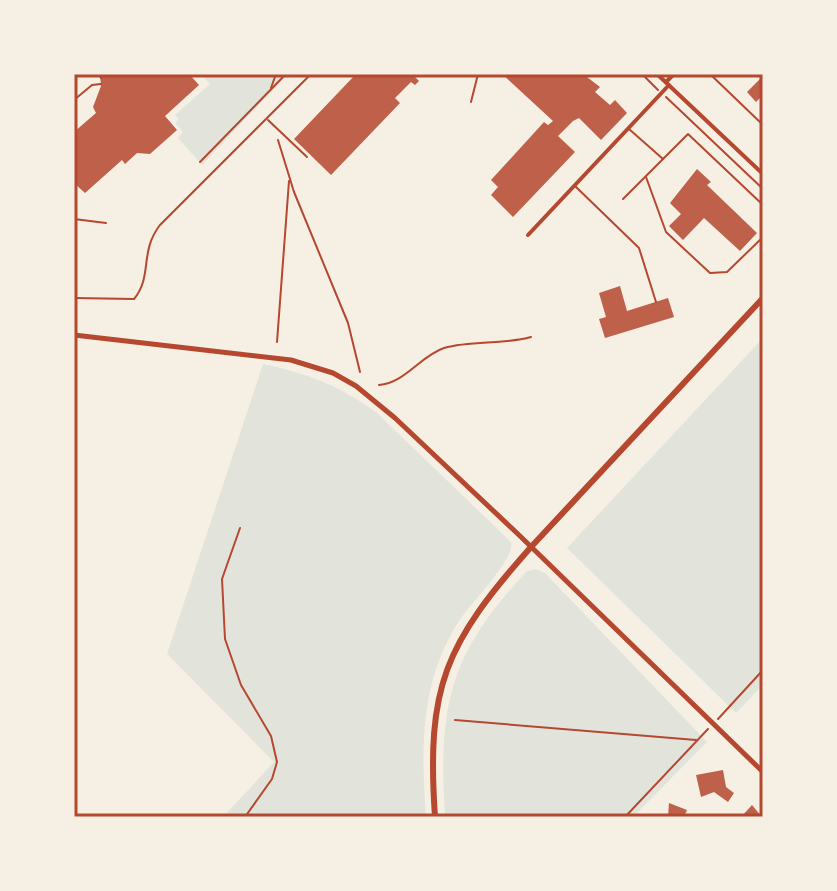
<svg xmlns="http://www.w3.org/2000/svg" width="837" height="891" viewBox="0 0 837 891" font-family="'Times New Roman',serif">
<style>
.green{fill:#e2e4dc}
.building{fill:#bf614a}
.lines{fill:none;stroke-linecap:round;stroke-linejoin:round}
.path{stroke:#b5482f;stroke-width:2}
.service{stroke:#b5482f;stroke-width:2}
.minor{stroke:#b5482f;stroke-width:4}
.tertiary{stroke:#b5482f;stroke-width:5}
.secondary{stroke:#b5482f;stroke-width:6}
.neatline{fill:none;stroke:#b5482f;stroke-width:3}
</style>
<rect width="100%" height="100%" fill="#f6efe4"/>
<!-- green -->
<g class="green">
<path d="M201,74H288L202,165L178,138L183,132L175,123L179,119L175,115L210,84Z"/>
<path d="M763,338V685L736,713L567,548Z"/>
<path d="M263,364C306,373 341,386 377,413L511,542C516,558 470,604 459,621C420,681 421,749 426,817H223L274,762L167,654Z"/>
<path d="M536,569L545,573L707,742L633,817H445C438,705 449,654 527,571Z"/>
</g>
<!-- building -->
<g class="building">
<path d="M100,74H189L199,85L165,116L177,130L150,154L137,153L125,164L122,160L85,193L74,183V132L96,113L93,107L101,86Z"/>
<path d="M356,74H418L415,77L419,81L415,85L411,82L395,98L400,103L331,175L294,139Z"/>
<path d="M502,74H583L600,87L595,92L610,105L615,100L627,113L601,140L579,118L573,121L558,136L575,152L513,217L491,195L498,187L491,180L544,122L548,125L553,121Z"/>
<path d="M763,76V95L756,102L747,92Z"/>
<path d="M697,169L711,182L707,185L757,233L740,251L704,218L683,240L669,226L681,214L670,203Z"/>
<path d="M620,286L627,311L668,298L674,317L605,338L599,319L606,317L599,293Z"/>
<path d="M723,770L726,787L734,793L728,802L714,792L701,797L696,775Z"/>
<path d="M669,803L687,810L684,817H668Z"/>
<path d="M752,805L762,817H741Z"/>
</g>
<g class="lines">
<!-- path -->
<g class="path">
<path d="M99,74L101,78"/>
<path d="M110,74V75"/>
<path d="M642,74L658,90"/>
<path d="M74,76L77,74"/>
<path d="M271,88L276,74"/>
<path d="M666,97L763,189"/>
<path d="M74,100L92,85L101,84"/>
<path d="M278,140L294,192L348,323L360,372"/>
<path d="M200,162L286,74"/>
<path d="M74,219L106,223"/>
<path d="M277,342L289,181"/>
<path d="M379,385C405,383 420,356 444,348C472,340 502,345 531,337"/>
<path d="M718,719L763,670"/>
<path d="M455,720L696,740"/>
<path d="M625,817L708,729"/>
</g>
<!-- service -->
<g class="service">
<path d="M710,74L763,125"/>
<path d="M471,102L478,74"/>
<path d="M268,120L307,157"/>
<path d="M629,129L663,159"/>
<path d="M646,177L666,232L710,273L727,272L763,237"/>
<path d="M575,186L639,248L656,302"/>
<path d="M623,199L688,134L763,205"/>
<path d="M74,298L134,299C153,276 139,252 160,225L311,74"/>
<path d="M240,528L222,579L225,639L241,685L271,736L277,762L272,779L245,817"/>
</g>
<!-- minor -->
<g class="minor">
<path d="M657,74L763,174"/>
<path d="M666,82L674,74"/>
<path d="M528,235L669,85"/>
</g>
<!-- tertiary -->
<path class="tertiary" d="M74,335L291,360L333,373L356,386L395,418L520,536L763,772"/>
<!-- secondary -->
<path class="secondary" d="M435,817C426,686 445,644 531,547L763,298"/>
</g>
<!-- border -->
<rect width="837" height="891" fill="none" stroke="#f6efe4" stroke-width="152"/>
<rect x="76" y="76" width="685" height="739" class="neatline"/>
</svg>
